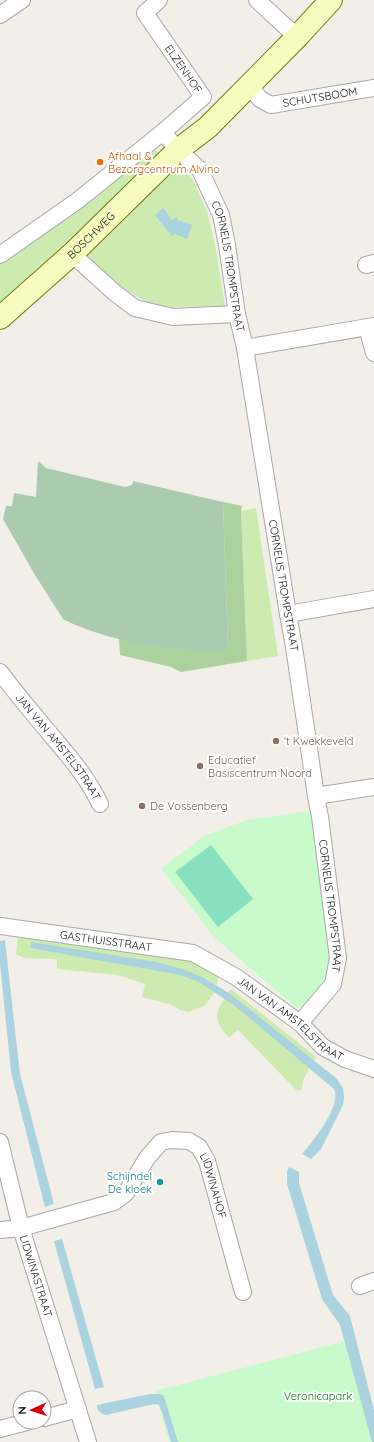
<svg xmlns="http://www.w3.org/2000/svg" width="374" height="1442" viewBox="0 0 374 1442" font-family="Quicksand,sans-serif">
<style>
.grass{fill:#cdebb0}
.forest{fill:#add19e}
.cemetery{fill:#aacbaf}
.park{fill:#c8facc}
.pitch{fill:#88e0be}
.water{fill:#aad3df}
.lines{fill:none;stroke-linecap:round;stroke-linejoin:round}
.street-casing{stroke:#a9a9a9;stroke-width:18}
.secondary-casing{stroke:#707d05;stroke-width:24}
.street{stroke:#fff;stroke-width:16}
.secondary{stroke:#f7fabf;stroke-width:22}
.food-dot{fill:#e8710a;stroke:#fff;stroke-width:1.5}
.education-dot{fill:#8d6e63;stroke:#fff;stroke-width:1.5}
.culture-dot{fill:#0f9aa8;stroke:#fff;stroke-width:1.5}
.labels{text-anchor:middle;stroke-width:4;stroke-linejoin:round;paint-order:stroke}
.street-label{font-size:11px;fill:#222;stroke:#fff}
.food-label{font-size:11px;fill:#c56008;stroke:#fff;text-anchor:start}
.education-label{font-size:11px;fill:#785e54;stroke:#fff;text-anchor:start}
.culture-label{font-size:11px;fill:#0d838f;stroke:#fff;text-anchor:end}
.park-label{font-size:11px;fill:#0c8416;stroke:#fff}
</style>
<rect width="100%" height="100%" fill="#f2efe9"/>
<!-- grass -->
<g class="grass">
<path d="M154,148L160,156L3,307L0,304V264L46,232Z"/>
<path d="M176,167L186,172L193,180L208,214L216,250L225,306L170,307C135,304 110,277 85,254Z"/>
<path d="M256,508L278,656L247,661L241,511Z"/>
<path d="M18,934L193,957L219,976L215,992L204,1006L189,1012L180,1010L169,1004L142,997L145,984L118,975L57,969V959L24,958L16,954Z"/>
<path d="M231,989L316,1057L303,1080L302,1089L297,1091L238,1030L229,1038C210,1018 216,1010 231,989Z"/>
</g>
<!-- forest -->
<path class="forest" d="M223,502L242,506L241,511L247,661L181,672L171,667L120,655L119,639L151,646L187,650H228Z"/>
<!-- cemetery -->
<path class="cemetery" d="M38,461L46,468L125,487L132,485L133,481L223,502L228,650C214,650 201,651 188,650C151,649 96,636 63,619L35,575L3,519L6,506H12L14,493L36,497Z"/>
<!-- park -->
<g class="park">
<path d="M310,811L312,830L331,943L328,973L314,998L298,1009L216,939L161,869L204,836L247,820Z"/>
<path d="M349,1340L374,1442H169L155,1391Z"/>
</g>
<!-- pitch -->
<path class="pitch" d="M211,845L253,899L218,927L175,872Z"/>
<!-- water -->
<g class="water">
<path d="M163,208L172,220L176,217L178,220L192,225L187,239L175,234L172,236L155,215Z"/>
<path d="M5,940L20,1074L54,1204L45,1207L11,1072L0,963V941Z"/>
<path d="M31,942L156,962L182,969L202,977L229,993L336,1078L343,1088L344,1097L343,1105L321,1149L311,1159L302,1154C313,1141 342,1106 334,1089L235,1006L199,982L180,975L30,948Z"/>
<path d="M289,1167L299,1172V1183L333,1295L350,1316L374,1410V1442H372L340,1325L322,1299L287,1184V1172Z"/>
<path d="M62,1239L104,1387L95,1389L54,1241Z"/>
<path d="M150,1394H160L164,1396L178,1442H171L162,1412L159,1405L154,1404L106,1415C100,1413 97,1411 97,1405Z"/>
</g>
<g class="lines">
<!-- street casing -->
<g class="street-casing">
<g id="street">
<path id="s1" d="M159,0L145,13L203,97L163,132"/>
<path d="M257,0L286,27L298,36"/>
<path d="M0,15L22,0"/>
<path id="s2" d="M249,85L260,99L271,105L374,88"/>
<path d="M72,254L115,293L135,308L173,317L237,314"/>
<path id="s3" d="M0,255L77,201L163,132L178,150L200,170L221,215L227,245L237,314L245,348L288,614L294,647L316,796L320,817L338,958L333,984L300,1023"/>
<path d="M366,265L374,263"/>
<path d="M367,327L374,353"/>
<path d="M245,348L374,326"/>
<path d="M288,614L374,599"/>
<path id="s4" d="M0,672C15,692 30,710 46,729C66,753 87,776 100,804"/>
<path d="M316,796L374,787"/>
<path id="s5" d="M0,926L193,953L236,977L300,1023L323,1047L345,1059L374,1069"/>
<path id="s6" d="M0,1142L21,1228L88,1442"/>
<path id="s7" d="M0,1230L21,1228L114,1202L126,1193L147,1158L161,1142L172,1140L189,1141L199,1147L207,1161L243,1292"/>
<path d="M360,1286L374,1281"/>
<path d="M44,1418L78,1409"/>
<path d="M0,1429L27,1422"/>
</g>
</g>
<!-- secondary casing -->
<g class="secondary-casing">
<g id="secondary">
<path id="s8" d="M0,318L72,254L178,150L208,127L298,36L331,0"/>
</g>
</g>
<!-- street -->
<use href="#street" class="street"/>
<!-- secondary -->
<use href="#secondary" class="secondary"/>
</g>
<!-- markers -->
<circle class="food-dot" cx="100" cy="162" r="4"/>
<g class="education-dot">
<circle cx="276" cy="741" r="4"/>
<circle cx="200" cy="766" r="4"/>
<circle cx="142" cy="806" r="4"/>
</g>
<circle class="culture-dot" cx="160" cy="1182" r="4"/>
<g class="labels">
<!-- street labels -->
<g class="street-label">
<text dy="4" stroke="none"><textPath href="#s1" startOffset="87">ELZENHOF</textPath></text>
<text dy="4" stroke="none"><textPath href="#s2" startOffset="80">SCHUTSBOOM</textPath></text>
<text dy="4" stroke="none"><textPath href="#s8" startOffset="123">BOSCHWEG</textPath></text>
<text dy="4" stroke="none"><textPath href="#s3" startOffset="359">CORNELIS TROMPSTRAAT</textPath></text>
<text dy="4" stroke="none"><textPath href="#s3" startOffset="683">CORNELIS TROMPSTRAAT</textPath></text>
<text dy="4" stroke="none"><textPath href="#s4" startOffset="95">JAN VAN AMSTELSTRAAT</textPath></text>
<text dy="4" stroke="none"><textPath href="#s3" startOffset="1007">CORNELIS TROMPSTRAAT</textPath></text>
<text dy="4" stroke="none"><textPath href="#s5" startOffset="107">GASTHUISSTRAAT</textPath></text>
<text dy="4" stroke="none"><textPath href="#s5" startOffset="313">JAN VAN AMSTELSTRAAT</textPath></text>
<text dy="4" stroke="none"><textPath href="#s7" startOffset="276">LIDWINAHOF</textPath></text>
<text dy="4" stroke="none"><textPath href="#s6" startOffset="139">LIDWINASTRAAT</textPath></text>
</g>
<!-- food labels -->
<g class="food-label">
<text x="108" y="160">Afhaal &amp;<tspan x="108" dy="13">Bezorgcentrum Alvino</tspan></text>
</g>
<!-- education labels -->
<g class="education-label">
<text x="284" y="745">'t Kwekkeveld</text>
<text x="208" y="764">Educatief<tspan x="208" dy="13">Basiscentrum Noord</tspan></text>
<text x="150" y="810">De Vossenberg</text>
</g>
<!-- culture labels -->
<g class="culture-label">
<text x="152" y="1180">Schijndel<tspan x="152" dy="13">De kloek</tspan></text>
</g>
<!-- park labels -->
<g class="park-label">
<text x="318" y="1400">Veronicapark</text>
</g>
</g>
<!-- north arrow -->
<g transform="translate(32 1410) rotate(267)"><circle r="19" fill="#ffffff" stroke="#a7a7a7"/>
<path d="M0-3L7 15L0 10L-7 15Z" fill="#d40000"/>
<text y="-6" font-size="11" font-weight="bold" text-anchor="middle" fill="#222222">N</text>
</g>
</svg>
